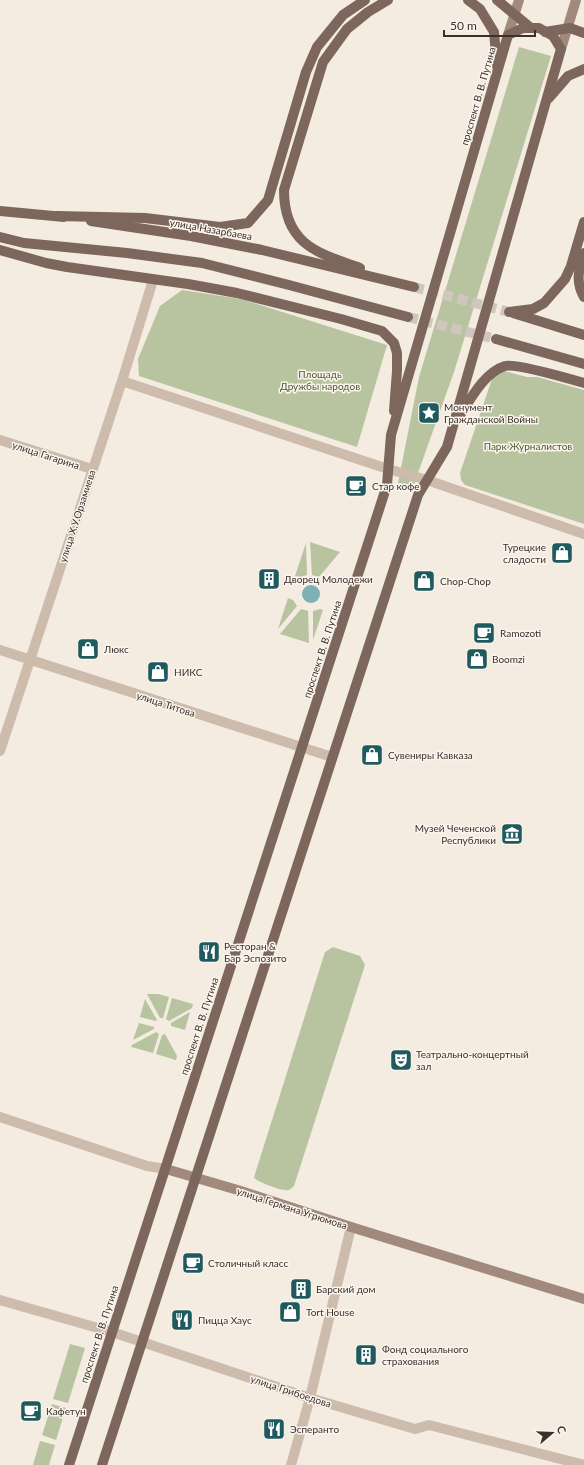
<svg xmlns="http://www.w3.org/2000/svg" width="584" height="1465" viewBox="0 0 584 1465" font-family="Lato,sans-serif">
<style>
.green{fill:#b8c4a0}
.water{fill:#7fb0b2}
.lines{fill:none;stroke-linecap:round;stroke-linejoin:round}
.primary-tunnel{stroke:#cfc6bd;stroke-width:10;stroke-dasharray:10 5;stroke-linecap:butt}
.street{stroke:#cdbbac;stroke-width:10}
.secondary{stroke:#a18a7d;stroke-width:10}
.primary{stroke:#7d675c;stroke-width:10}
.labels{text-anchor:middle;stroke-width:3;stroke-linejoin:round;paint-order:stroke}
.street-label{font-size:10px;fill:#3b302b;stroke:#fbf5ee}
.park-label{font-size:10px;fill:#4a5a2e;stroke:#fbf5ee}
.poi-label{font-size:10px;fill:#3b302b;stroke:#fbf5ee;text-anchor:start}
</style>
<rect width="100%" height="100%" fill="#f4ebe1"/>
<!-- green -->
<g class="green">
<path d="M519,47L551,56L454,372L413,487L398,483L419,377Z"/>
<path d="M182,290L241,299L387,345L357,447L139,376L138,359L160,306Z"/>
<path d="M500,370L527,377H537L584,390V524L465,485L461,480L460,473L494,373Z"/>
<path d="M310,542L340,552L319,577L312,575Z"/>
<path d="M306,543L307,575L300,577L295,576Z"/>
<path d="M288,598L293,600L297,606L278,629Z"/>
<path d="M301,609L308,611L309,643L280,634Z"/>
<path d="M320,609L323,610L313,640V611Z"/>
<path d="M333,947L360,956L365,965L294,1186C291,1189 289,1191 285,1190C277,1189 260,1183 254,1178L255,1174L325,952Z"/>
<path d="M147,994H158L169,997L163,1018H160Z"/>
<path d="M172,998L193,1004L192,1008L169,1021L166,1019Z"/>
<path d="M145,999L157,1020L156,1021L140,1017Z"/>
<path d="M190,1012L185,1030L171,1026V1023Z"/>
<path d="M139,1023L154,1027V1029L133,1040Z"/>
<path d="M156,1032L159,1034L153,1053L131,1047L132,1045Z"/>
<path d="M165,1034L177,1056L176,1060L156,1054L162,1035Z"/>
<path d="M70,1344L85,1348L68,1403L53,1399Z"/>
<path d="M52,1404L66,1408L56,1440L42,1435Z"/>
<path d="M40,1441L55,1445L49,1465H33Z"/>
</g>
<!-- water -->
<circle class="water" cx="311" cy="594" r="9"/>
<g class="lines">
<!-- primary-tunnel -->
<g class="primary-tunnel">
<path d="M414,287L509,312"/>
<path d="M408,317L496,339"/>
</g>
<!-- street -->
<g class="street">
<path d="M122,381L388,469L427,480L584,534"/>
<path d="M0,440L92,469"/>
<path d="M0,650L332,757"/>
<path d="M0,751L122,381L153,280"/>
<path d="M0,1117L147,1166L166,1169"/>
<path d="M0,1300L112,1332L310,1398L415,1429L429,1425L584,1465"/>
<path d="M291,1465L310,1398L351,1227"/>
</g>
<!-- secondary -->
<g class="secondary">
<path d="M508,35L519,0"/>
<path d="M561,49L576,0"/>
<path d="M166,1169L241,1191L351,1227L584,1299"/>
</g>
<!-- primary -->
<g class="primary">
<path d="M468,0L480,9L494,32L497,66"/>
<path d="M497,0L531,28"/>
<path d="M545,32L570,28L584,33"/>
<path d="M549,98L568,76L584,69"/>
<path d="M0,211L64,217"/>
<path d="M57,216L145,218L220,227L248,223L268,200L306,72L317,47L343,15L365,0"/>
<path d="M91,221L191,236L262,250L414,287"/>
<path d="M0,237L24,243L127,253L202,263L289,285L408,317"/>
<path d="M0,250L46,263L67,267L188,284L237,293L341,319L382,331L394,343L397,353V371L394,411"/>
<path d="M584,253C579,269 575,281 584,297"/>
<path d="M360,268C317,253 284,244 284,190L323,62L347,29L368,12L388,0"/>
<path d="M509,312L533,309L544,303L565,279L571,266L584,222"/>
<path d="M513,313L584,335"/>
<path d="M496,339L584,364"/>
<path d="M460,415C471,398 485,372 505,366C516,363 570,379 584,383"/>
<path d="M69,1465L387,485L391,435L508,35L523,28H539L553,36L561,49L447,447L418,495L102,1465"/>
</g>
</g>
<!-- icons -->
<defs>
<g id="sight-square" transform="scale(1.15)"><rect x="-9" y="-9" width="18" height="18" rx="4" fill="#1f5a5e" stroke="#fbf5ee"/><path d="M0-6L1.8-2.2L6-1.7L2.9 1.2L3.7 5.4L0 3.3L-3.7 5.4L-2.9 1.2L-6-1.7L-1.8-2.2Z" fill="#fff"/></g>
<g id="cafe-square" transform="scale(1.15)"><rect x="-9" y="-9" width="18" height="18" rx="4" fill="#1f5a5e" stroke="#fbf5ee"/><path d="M-5.5-4.5H6V0H3Q3 3.5 0 3.5H-2.5Q-5.5 3.5-5.5 0ZM3-3.2v2h1.7v-2ZM-6 4.5H4V6H-6Z" fill="#fff"/></g>
<g id="shop-square" transform="scale(1.15)"><rect x="-9" y="-9" width="18" height="18" rx="4" fill="#1f5a5e" stroke="#fbf5ee"/><path d="M-5-2.5h2.3a2.7 3.5 0 0 1 5.4 0H5L5.5 6h-11ZM-1.5-2.5h3a1.5 2.3 0 0 0-3 0Z" fill="#fff"/></g>
<g id="building-square" transform="scale(1.15)"><rect x="-9" y="-9" width="18" height="18" rx="4" fill="#1f5a5e" stroke="#fbf5ee"/><path d="M-4-6H4V6H1V3H-1V6H-4ZM-2.5-4.3h1.7v1.8h-1.7ZM.8-4.3h1.7v1.8H.8ZM-2.5-1h1.7V.8h-1.7ZM.8-1h1.7V.8H.8Z" fill="#fff"/></g>
<g id="museum-square" transform="scale(1.15)"><rect x="-9" y="-9" width="18" height="18" rx="4" fill="#1f5a5e" stroke="#fbf5ee"/><path d="M0-6L6-3V-2H-6V-3ZM-5-1h2V3h-2ZM-1-1h2V3h-2ZM3-1h2V3H3ZM-6 4H6V6H-6Z" fill="#fff"/></g>
<g id="restaurant-square" transform="scale(1.15)"><rect x="-9" y="-9" width="18" height="18" rx="4" fill="#1f5a5e" stroke="#fbf5ee"/><path d="M-5-6h1v4h1v-4h1v4h1v-4h1v5L-1.5 .5V6h-2V.5L-5-1ZM5-6V6H3V1.5H1.5Q1.5-4 5-6Z" fill="#fff"/></g>
<g id="theatre-square" transform="scale(1.15)"><rect x="-9" y="-9" width="18" height="18" rx="4" fill="#1f5a5e" stroke="#fbf5ee"/><path d="M-5-5.5Q0-4 5-5.5V0Q5 5 0 6Q-5 5-5 0ZM-3.3-2.5H-1v1.5H-3.3ZM1-2.5H3.3v1.5H1ZM-2.8 1Q0 5.5 2.8 1Z" fill="#fff"/></g>
</defs>
<g fill-rule="evenodd">
<use href="#sight-square" x="429" y="413"/>
<use href="#cafe-square" x="356" y="486"/>
<use href="#shop-square" x="562" y="553"/>
<use href="#building-square" x="269" y="579"/>
<use href="#shop-square" x="424" y="581"/>
<use href="#cafe-square" x="484" y="633"/>
<use href="#shop-square" x="88" y="649"/>
<use href="#shop-square" x="477" y="659"/>
<use href="#shop-square" x="158" y="672"/>
<use href="#shop-square" x="372" y="755"/>
<use href="#museum-square" x="512" y="834"/>
<use href="#restaurant-square" x="209" y="952"/>
<use href="#theatre-square" x="401" y="1060"/>
<use href="#cafe-square" x="193" y="1263"/>
<use href="#building-square" x="301" y="1289"/>
<use href="#shop-square" x="290" y="1312"/>
<use href="#restaurant-square" x="182" y="1320"/>
<use href="#building-square" x="366" y="1355"/>
<use href="#cafe-square" x="31" y="1411"/>
<use href="#restaurant-square" x="274" y="1429"/>
</g>
<g class="labels">
<!-- street labels -->
<g class="street-label">
<text transform="translate(478 96) rotate(-74)" y="4">проспект В. В. Путина</text>
<text transform="translate(211 229) rotate(10)" y="4">улица Назарбаева</text>
<text transform="translate(46 455) rotate(18)" y="4">улица Гагарина</text>
<text transform="translate(77 516) rotate(-72)" y="4">улица Х.У.Орзамиева</text>
<text transform="translate(322 649) rotate(-72)" y="4">проспект В. В. Путина</text>
<text transform="translate(166 704) rotate(18)" y="4">улица Титова</text>
<text transform="translate(199 1026) rotate(-72)" y="4">проспект В. В. Путина</text>
<text transform="translate(292 1208) rotate(18)" y="4">улица Германа Угрюмова</text>
<text transform="translate(99 1334) rotate(-72)" y="4">проспект В. В. Путина</text>
<text transform="translate(291 1391) rotate(18)" y="4">улица Грибоедова</text>
</g>
<!-- park labels -->
<g class="park-label">
<text x="320" y="378">Площадь<tspan x="320" dy="12">Дружбы народов</tspan></text>
<text x="528" y="450">Парк Журналистов</text>
</g>
<!-- poi labels -->
<g class="poi-label">
<text x="444" y="411">Монумент<tspan x="444" dy="12">Гражданской Войны</tspan></text>
<text x="372" y="490">Стар кофе</text>
<text x="546" y="551" text-anchor="end">Турецкие<tspan x="546" dy="12">сладости</tspan></text>
<text x="284" y="583">Дворец Молодежи</text>
<text x="440" y="585">Chop-Chop</text>
<text x="500" y="637">Ramozoti</text>
<text x="104" y="653">Люкс</text>
<text x="492" y="663">Boomzi</text>
<text x="174" y="676">НИКС</text>
<text x="388" y="759">Сувениры Кавказа</text>
<text x="496" y="832" text-anchor="end">Музей Чеченской<tspan x="496" dy="12">Республики</tspan></text>
<text x="224" y="950">Ресторан &amp;<tspan x="224" dy="12">Бар Эспозито</tspan></text>
<text x="416" y="1058">Театрально-концертный<tspan x="416" dy="12">зал</tspan></text>
<text x="208" y="1267">Столичный класс</text>
<text x="316" y="1293">Барский дом</text>
<text x="306" y="1316">Tort House</text>
<text x="198" y="1324">Пицца Хаус</text>
<text x="382" y="1353">Фонд социального<tspan x="382" dy="12">страхования</tspan></text>
<text x="46" y="1415">Кафетун</text>
<text x="290" y="1433">Эсперанто</text>
</g>
</g>
<!-- north arrow -->
<g transform="translate(552 1433) rotate(71)" stroke="#fbf5ee" stroke-width="3" paint-order="stroke">
<path d="M0-3L7 15L0 10L-7 15Z" fill="#3b302b"/>
<text y="-6" font-size="11" font-weight="bold" text-anchor="middle" fill="#3b302b">С</text>
</g>
<!-- scale -->
<path d="M444 30v6h91v-6" fill="none" stroke="#3b302b" stroke-width="2"/>
<text x="450" y="30" font-size="12" fill="#3b302b" stroke="#fbf5ee" stroke-width="3" paint-order="stroke">50 m</text>
</svg>
